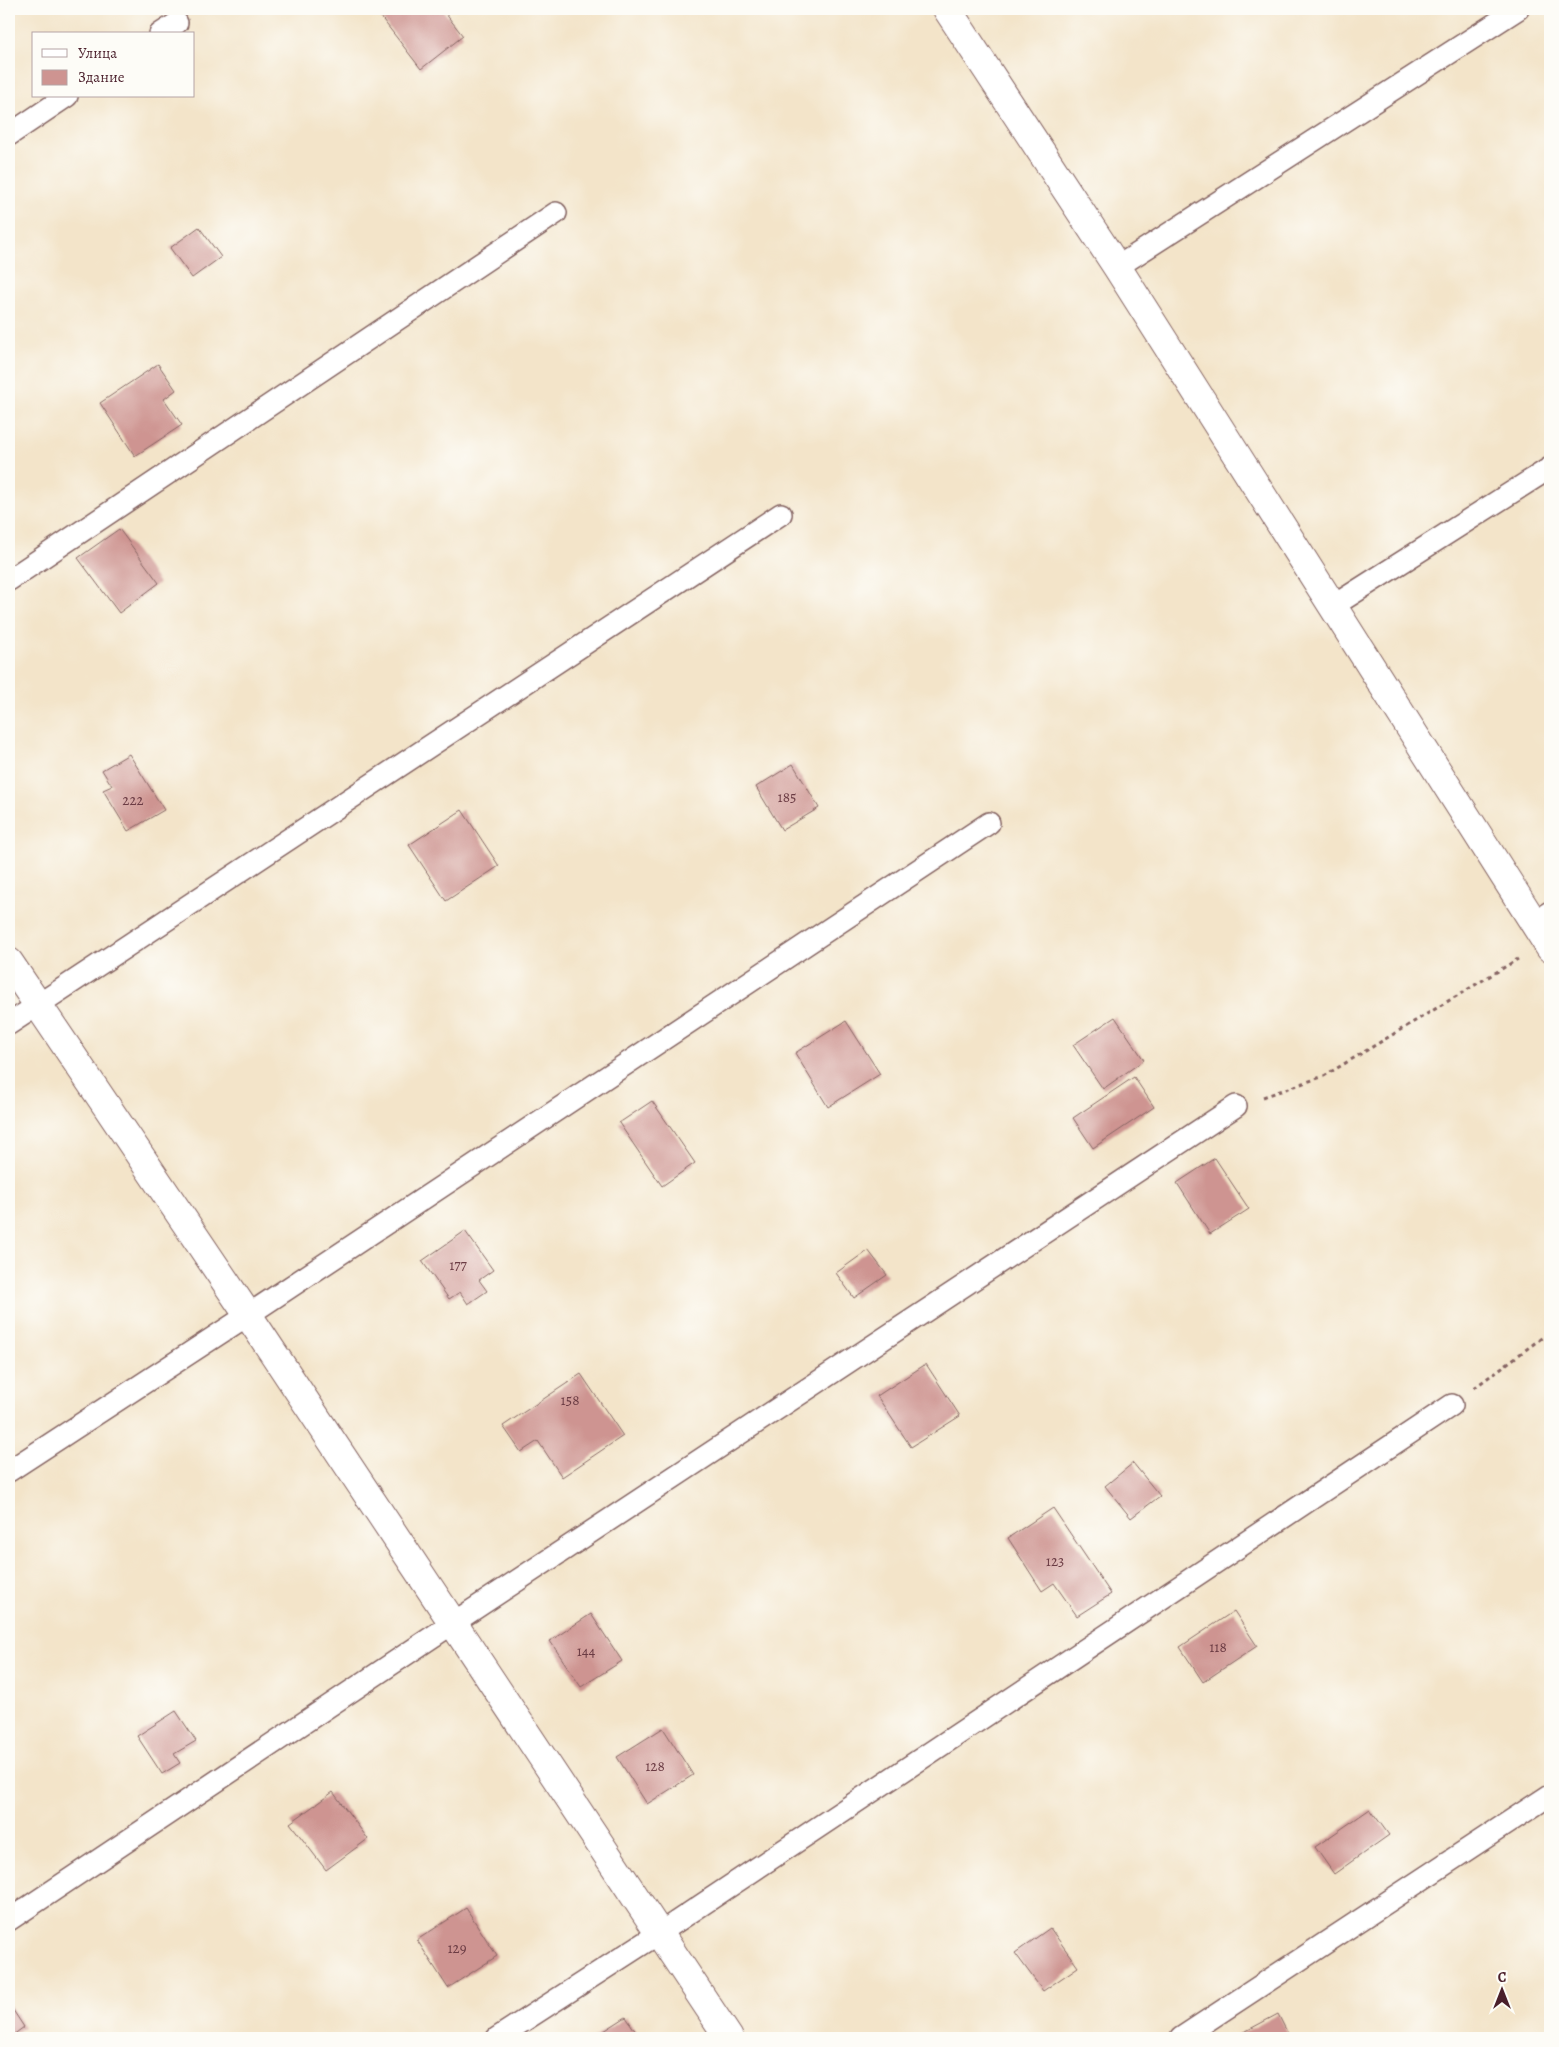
<svg xmlns="http://www.w3.org/2000/svg" width="1559" height="2047" viewBox="0 0 1559 2047" font-family="Alegreya,serif">
<style>
.building{fill:#ce9491}
.lines{fill:none;stroke-linecap:round;stroke-linejoin:round}
.lane-casing{stroke:#856462;stroke-width:24}
.street-casing{stroke:#856462;stroke-width:30}
.path{stroke:#856462;stroke-width:3;stroke-dasharray:4 4;stroke-linecap:butt}
.lane{stroke:#fff;stroke-width:21}
.street{stroke:#fff;stroke-width:28}
.labels{text-anchor:middle;stroke-width:5;stroke-linejoin:round;paint-order:stroke}
.number-label{font-size:15px;fill:#6b3c44}
</style>
<rect width="100%" height="100%" fill="#fdfcf7"/>
<filter id="ink" filterUnits="userSpaceOnUse"><feTurbulence type="fractalNoise" baseFrequency=".02" numOctaves="2"/><feDisplacementMap in="SourceGraphic" scale="10" xChannelSelector="R" yChannelSelector="G"/><feConvolveMatrix kernelMatrix="1 2 1 2 8 2 1 2 1" color-interpolation-filters="sRGB"/></filter>
<filter id="wash" filterUnits="userSpaceOnUse"><feTurbulence type="fractalNoise" baseFrequency=".0096" numOctaves="4" result="noise"/><feDisplacementMap in="SourceGraphic" scale="20" xChannelSelector="R" yChannelSelector="G"/><feGaussianBlur stdDeviation="1.12" result="paint"/><feColorMatrix in="noise" values="0 0 0 0 0 0 0 0 0 0 0 0 0 0 0 0 0 1.4 0 .05"/><feComposite in="paint" operator="in"/></filter>
<g filter="url(#wash)">
<rect width="100%" height="100%" fill="#f3e4c9"/>
<g id="blocks">
<!-- building -->
<g class="building">
<path d="M389,9H442L463,36L421,69L380,16Z"/>
<path d="M199,227L221,257L192,278L170,248Z"/>
<path d="M158,364L176,390L164,399L182,425L135,456L100,403Z"/>
<path d="M119,529L159,583L119,613L78,558Z"/>
<path d="M129,754L164,810L128,831L103,790L112,786L102,770Z"/>
<path d="M793,764L819,808L782,830L756,787Z"/>
<path d="M462,810L499,866L446,901L409,845Z"/>
<path d="M1115,1017L1144,1060L1103,1089L1073,1045Z"/>
<path d="M846,1021L880,1074L828,1107L795,1053Z"/>
<path d="M1134,1077L1154,1107L1093,1148L1073,1118Z"/>
<path d="M652,1101L695,1163L662,1186L619,1123Z"/>
<path d="M1215,1158L1249,1209L1210,1234L1177,1183Z"/>
<path d="M465,1231L493,1270L479,1280L487,1291L468,1304L460,1292L449,1299L422,1261Z"/>
<path d="M868,1250L887,1275L854,1298L836,1273Z"/>
<path d="M926,1364L960,1416L911,1447L877,1396Z"/>
<path d="M581,1374L623,1436L562,1477L538,1441L521,1452L503,1426Z"/>
<path d="M1133,1463L1160,1496L1131,1518L1105,1486Z"/>
<path d="M1053,1508L1111,1594L1077,1616L1054,1583L1042,1591L1008,1538Z"/>
<path d="M1234,1611L1257,1646L1203,1682L1180,1647Z"/>
<path d="M591,1614L622,1661L581,1687L550,1641Z"/>
<path d="M176,1711L196,1741L174,1754L180,1763L162,1774L137,1736Z"/>
<path d="M663,1728L693,1775L647,1804L617,1757Z"/>
<path d="M333,1792L368,1839L326,1870L290,1823Z"/>
<path d="M1370,1809L1389,1835L1334,1874L1315,1847Z"/>
<path d="M466,1908L497,1956L448,1988L417,1940Z"/>
<path d="M1050,1928L1078,1967L1043,1991L1015,1953Z"/>
<path d="M9,2004L24,2027L9,2038Z"/>
<path d="M1278,2014L1290,2038H1233Z"/>
<path d="M626,2017L640,2038H593Z"/>
</g>
</g>
</g>
<g filter="url(#ink)">
<use href="#blocks" fill-opacity="0" stroke="#856462" stroke-width="1"/>
<g class="lines">
<!-- lane casing -->
<g class="lane-casing">
<g id="lane">
<path d="M160,34L177,23"/>
<path d="M9,135L67,96"/>
<path d="M1117,267L1518,9"/>
<path d="M9,580L556,213"/>
<path d="M1333,606L1550,468"/>
<path d="M1534,922L1550,912"/>
<path d="M9,1024L781,514"/>
<path d="M9,1471L248,1315L989,823"/>
<path d="M9,1920L453,1623L1236,1106"/>
<path d="M497,2038L661,1932L1452,1405"/>
<path d="M1181,2038L1550,1795"/>
</g>
</g>
<!-- street casing -->
<g class="street-casing">
<g id="street">
<path d="M947,9L1117,267L1550,948"/>
<path d="M9,962L248,1315L729,2038"/>
</g>
</g>
<!-- path -->
<g class="path">
<path d="M1263,1097L1324,1076L1518,959"/>
<path d="M1474,1388L1543,1337L1550,1334"/>
</g>
<!-- lane -->
<use href="#lane" class="lane"/>
<!-- street -->
<use href="#street" class="street"/>
</g>
</g>
<g class="labels">
<!-- number labels -->
<g class="number-label">
<text x="787" y="802">185</text>
<text x="133" y="805">222</text>
<text x="458" y="1270">177</text>
<text x="570" y="1405">158</text>
<text x="1055" y="1566">123</text>
<text x="1218" y="1652">118</text>
<text x="586" y="1656">144</text>
<text x="655" y="1771">128</text>
<text x="457" y="1953">129</text>
</g>
</g>
<!-- margin -->
<rect width="1559" height="2047" fill="none" stroke="#fdfcf7" stroke-width="30"/>
<!-- legend -->
<rect x="32" y="32" width="162" height="65" fill="#fdfcf7" stroke="#b5a4a5"/>
<rect x="42" y="49" width="25" height="8" fill="#ffffff" stroke="#b5a4a5"/>
<text x="78" y="58" font-size="15" fill="#4a1f2b">Улица</text>
<rect x="42" y="70" width="25" height="15" fill="#ce9491" stroke="#b5a4a5"/>
<text x="78" y="82" font-size="15" fill="#4a1f2b">Здание</text>
<!-- north arrow -->
<g transform="translate(1502 1990)" stroke="#fdfcf7" stroke-width="4" paint-order="stroke">
<path d="M0-4L9 19L0 12L-9 19Z" fill="#4a1f2b"/>
<text y="-8" font-size="14" font-weight="bold" text-anchor="middle" fill="#4a1f2b">С</text>
</g>
</svg>
